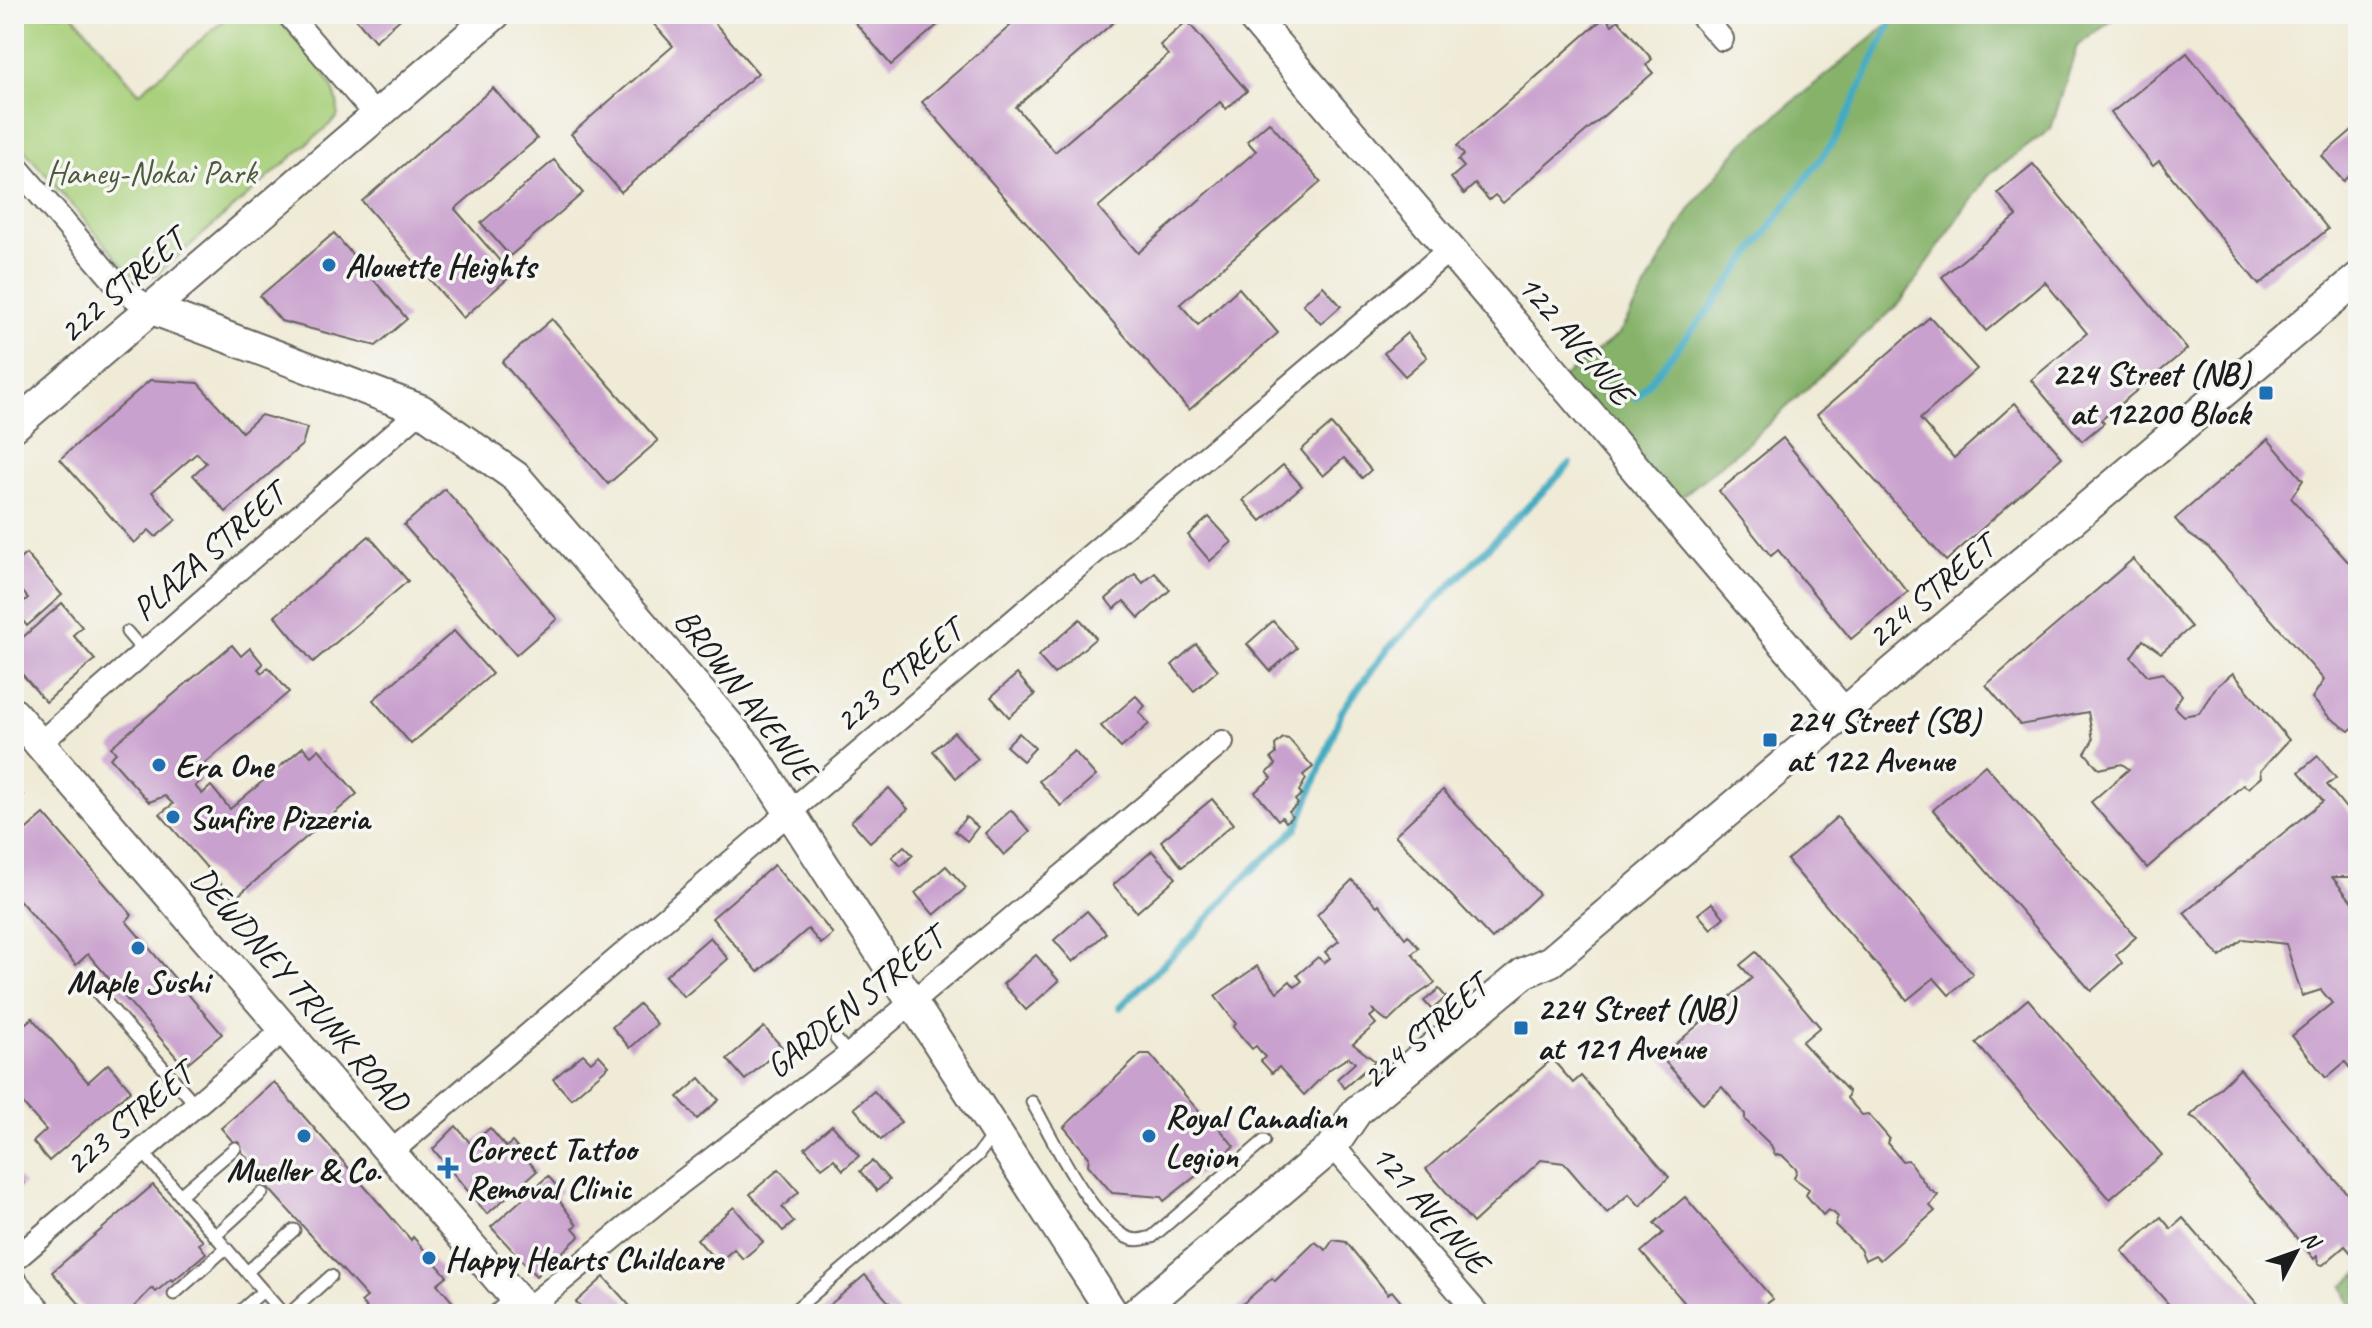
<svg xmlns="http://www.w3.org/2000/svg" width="2372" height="1328" viewBox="0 0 2372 1328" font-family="Caveat,sans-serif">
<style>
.green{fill:#a9d07b;stroke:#62764c;stroke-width:2}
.forest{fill:#86b26b;stroke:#516744;stroke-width:2}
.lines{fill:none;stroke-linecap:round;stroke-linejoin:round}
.stream{stroke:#42abc2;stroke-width:7}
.building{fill:#c9a1ce}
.lane-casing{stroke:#66645d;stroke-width:15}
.street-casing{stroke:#66645d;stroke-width:26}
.secondary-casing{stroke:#66645d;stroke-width:34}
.lane{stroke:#fff;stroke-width:11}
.street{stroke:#fff;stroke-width:22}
.secondary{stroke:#fff;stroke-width:30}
.poi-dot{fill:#1f6fb2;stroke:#f6f6f2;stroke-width:3}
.labels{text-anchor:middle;stroke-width:7;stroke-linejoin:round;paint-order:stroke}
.park-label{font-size:34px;fill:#4d5b3d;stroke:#f6f6f2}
.poi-label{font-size:34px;font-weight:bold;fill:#1c1c1c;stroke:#f6f6f2;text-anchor:start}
.street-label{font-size:34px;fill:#1c1c1c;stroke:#f6f6f2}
</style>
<rect width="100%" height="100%" fill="#f6f6f2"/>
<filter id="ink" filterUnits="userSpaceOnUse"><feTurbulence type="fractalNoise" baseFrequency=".0125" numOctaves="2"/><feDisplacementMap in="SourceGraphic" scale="16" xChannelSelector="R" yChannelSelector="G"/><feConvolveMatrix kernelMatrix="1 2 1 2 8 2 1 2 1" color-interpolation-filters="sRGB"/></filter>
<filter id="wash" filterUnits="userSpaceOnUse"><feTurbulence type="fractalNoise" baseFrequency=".006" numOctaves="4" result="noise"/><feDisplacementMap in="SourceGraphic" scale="32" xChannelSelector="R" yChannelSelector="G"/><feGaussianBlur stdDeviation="1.8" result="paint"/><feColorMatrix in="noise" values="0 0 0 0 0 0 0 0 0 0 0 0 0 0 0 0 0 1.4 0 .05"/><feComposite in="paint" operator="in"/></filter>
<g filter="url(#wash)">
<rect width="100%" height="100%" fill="#f0ebd7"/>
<!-- green -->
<path class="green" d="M14,14H73L139,93L231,14H274C296,40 345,83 337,118L157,274L142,279L130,273L14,138Z"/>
<!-- forest -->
<g class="forest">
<path d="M1900,14H2121L2077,46L2051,129L1988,175L1900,303L1750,441L1669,507L1561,379L1619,334L1691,207L1743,143Z"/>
<path d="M2358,1273V1314H2354L2343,1286Z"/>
</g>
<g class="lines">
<!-- stream -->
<g class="stream">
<path d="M1636,398L1712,306L1838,135L1895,14"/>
<path d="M1120,1007L1193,935L1242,880L1297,828L1342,711L1386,651L1570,464"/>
</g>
</g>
<g id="blocks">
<!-- building -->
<g class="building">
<path d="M352,14H406L375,41Z"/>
<path d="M645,14H707L758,73L621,192L571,134L673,46Z"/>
<path d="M848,14H946L948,16L891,65Z"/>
<path d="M1024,14H1123L1016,107L1055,152L1168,55L1160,45L1187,21L1247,91L1226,109L1220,102L1098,207L1138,253L1256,151L1247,141L1269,122L1321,182L1180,304L1198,325L1239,288L1278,333L1189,410L922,102Z"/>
<path d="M1605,17L1612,25L1618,20L1652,59L1646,65L1653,73L1503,203L1495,195L1489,200L1475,184L1464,194L1451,178L1464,167L1458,160L1464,155L1457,146Z"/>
<path d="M2187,53L2328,229L2259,285L2159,161L2153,166L2111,113Z"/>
<path d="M493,88L537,139L455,209L512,275L463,318L362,201Z"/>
<path d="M2358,125V168L2343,181L2322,156Z"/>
<path d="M554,160L583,193L510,256L481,223Z"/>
<path d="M2033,164L2187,349L2101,420L2104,423L2082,441L2031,380L2087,333L2045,282L1986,331L1942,277L2017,216L1998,193Z"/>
<path d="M334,233L407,319L376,346L281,321L260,296Z"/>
<path d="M1323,286L1341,306L1321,324L1303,304Z"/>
<path d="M1930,317L1977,369L1920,419L1954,458L2015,403L2062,457L1946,561L1817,415Z"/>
<path d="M552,319L658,441L608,484L502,362Z"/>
<path d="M1407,333L1427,357L1405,376L1384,353Z"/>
<path d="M150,380L198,383L242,432L261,415L307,428L302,445L226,512L193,475L206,463L197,453L152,492L176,520L156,537L149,530L134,543L60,459Z"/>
<path d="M1331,424L1371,470L1362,478L1344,458L1323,476L1301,450Z"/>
<path d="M1783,438L1908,592L1851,639L1778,550L1771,556L1719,491Z"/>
<path d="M2268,439L2303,480L2291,498L2358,573V723L2349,731L2329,717L2312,698L2324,680L2209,548L2187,533L2175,519Z"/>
<path d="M1283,465L1302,486L1261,521L1243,500Z"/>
<path d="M445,489L557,619L516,655L404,525Z"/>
<path d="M1209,517L1232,542L1210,561L1188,535Z"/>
<path d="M369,536L408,581L313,662L275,616Z"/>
<path d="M26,554L62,595L27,626L14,610L28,598L16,584L14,586V564Z"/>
<path d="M2133,559L2191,627L2161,653L2143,640L2131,657L2148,676L2163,673L2182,695L2174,707L2183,716L2199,713L2216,687L2233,673L2289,740L2260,771L2261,777L2248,788L2243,785L2147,868L2091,802L2129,769L2122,764L2099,769L2085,753L2093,740L2088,712L2020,725L1986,685Z"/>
<path d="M1155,573L1170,590L1139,618L1124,601L1114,609L1106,599L1135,574L1143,583Z"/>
<path d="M62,603L82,627L73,635L95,660L46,702L14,665V645Z"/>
<path d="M1080,619L1096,638L1054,674L1038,656Z"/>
<path d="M1273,621L1297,648L1270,671L1247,644Z"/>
<path d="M454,631L492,674L411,744L373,700Z"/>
<path d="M1196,644L1218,670L1194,691L1172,665Z"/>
<path d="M232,645L241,656L250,648L263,664L258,669L262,673L268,667L289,692L195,772L202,780L195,786L202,794L211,786L230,809L303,747L311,756L319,749L357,794L234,899L160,814L173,804L165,796L149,802L110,758L116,753L111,747Z"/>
<path d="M1017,674L1035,695L1009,717L991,697Z"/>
<path d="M1136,696L1145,706L1139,712L1149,724L1121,748L1101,726Z"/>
<path d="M954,732L978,759L956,778L933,751Z"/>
<path d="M1019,733L1035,748L1023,761L1006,746Z"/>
<path d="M1283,738L1289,739L1313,767L1303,775L1306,779L1299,791L1302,794L1295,800L1298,804L1289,812L1292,817L1286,822L1282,817L1278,820L1255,792L1272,778L1267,772L1276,765L1271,758L1276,754L1275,745Z"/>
<path d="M1074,751L1096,776L1061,806L1039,781Z"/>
<path d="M2318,756L2336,778L2327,785L2358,823V877H2332L2358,909V1078L2345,1062L2326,1078L2292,1036L2332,1003L2321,990L2302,996L2286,944L2243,939L2220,957L2184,913L2323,801L2299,772Z"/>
<path d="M1985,765L2136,937L2116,955L2122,963L2091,991L1933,810Z"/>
<path d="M14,785L23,795L14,803Z"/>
<path d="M889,788L908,809L870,842L851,821Z"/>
<path d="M1443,790L1539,894L1492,939L1395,835Z"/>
<path d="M1212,799L1233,824L1182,867L1161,841Z"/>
<path d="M1011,810L1030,832L1004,855L985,833Z"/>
<path d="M44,814L132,915L126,921L222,1034L184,1066L88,954L76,965L14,894V840Z"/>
<path d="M966,817L978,827L967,841L955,831Z"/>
<path d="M1837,817L1973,974L1949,995L1934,978L1907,1000L1787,860Z"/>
<path d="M904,846L913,855L901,866L892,857Z"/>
<path d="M1152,851L1176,878L1137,912L1113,885Z"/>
<path d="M774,865L833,934L821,944L808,929L758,972L712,918Z"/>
<path d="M946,866L966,888L934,915L915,893Z"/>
<path d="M1352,880L1377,906L1379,904L1405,938L1408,935L1419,948L1412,954L1435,983L1413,998L1388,1022L1372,1009L1375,1013L1370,1017L1376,1024L1353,1044L1375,1061L1344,1088L1337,1079L1355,1063L1349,1057L1330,1069L1304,1095L1279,1067L1272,1073L1261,1061L1265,1057L1256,1046L1252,1049L1233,1027L1236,1024L1215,996L1257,966L1277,992L1290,981L1295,987L1302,981L1297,975L1318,957L1324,963L1330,958L1325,952L1339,941L1317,915Z"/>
<path d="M1712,903L1724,917L1711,929L1698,914Z"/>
<path d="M1087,911L1106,933L1073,962L1054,940Z"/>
<path d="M710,937L728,959L684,997L665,976Z"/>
<path d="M1756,952L1820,1027L1802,1042L1849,1092L1847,1098L1862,1115L1868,1114L1889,1138L1887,1143L1902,1161L1908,1160L1929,1189L1938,1195L1930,1206L1935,1211L1880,1260L1875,1255L1865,1260L1860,1249L1835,1225L1838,1217L1834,1213L1828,1210L1823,1215L1806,1195L1809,1189L1794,1178L1797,1170L1782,1155H1775L1771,1145L1745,1120V1114L1722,1087L1703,1104L1661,1057L1752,978L1740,965Z"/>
<path d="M1036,955L1059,981L1026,1010L1003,984Z"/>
<path d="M1439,989L1446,997L1432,1010L1424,1001Z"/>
<path d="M2028,999L2162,1155L2110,1199L1976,1043Z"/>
<path d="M639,1004L657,1024L630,1048L612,1027Z"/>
<path d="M32,1018L88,1082L108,1064L131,1090L49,1161L33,1142L46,1130L14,1094V1033Z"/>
<path d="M764,1027L782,1047L745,1080L727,1059Z"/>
<path d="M583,1054L591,1062L599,1055L609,1066L571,1099L553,1079Z"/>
<path d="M1141,1054H1150L1212,1127L1216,1124L1234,1146L1164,1201L1161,1197L1112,1193L1088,1165L1089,1157L1064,1127Z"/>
<path d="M1552,1059L1573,1083L1581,1076L1669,1177L1640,1206L1629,1194L1607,1213L1564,1163L1541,1160L1473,1223L1426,1169Z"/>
<path d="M2240,1069L2358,1206V1247L2351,1253L2345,1246L2323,1265L2318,1264L2317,1256L2314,1259L2198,1120L2190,1116Z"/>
<path d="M700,1078L719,1100L697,1119L678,1097Z"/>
<path d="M274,1082L411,1240L413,1237L447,1276L437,1284L463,1314H372L361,1302L367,1297L252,1170L255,1167L221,1128Z"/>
<path d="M874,1091L901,1122L881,1140L854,1108Z"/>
<path d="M832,1125L859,1156L843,1170L834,1159L822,1168L805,1148Z"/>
<path d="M456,1126L471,1144L490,1128L506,1147L512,1142L537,1171L487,1214L433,1149Z"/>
<path d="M872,1161L889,1180L877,1191L860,1171Z"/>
<path d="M779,1169L799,1192L782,1207L794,1222L783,1231L750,1194Z"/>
<path d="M14,1173L24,1184L14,1193Z"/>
<path d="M548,1176L561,1191L556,1196L577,1225L573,1228L580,1236L536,1276L491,1227Z"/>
<path d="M153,1185L203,1241L199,1244L206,1253L173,1281L171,1279L156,1292L152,1288L127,1314H88L52,1272Z"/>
<path d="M1685,1197L1773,1299L1764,1306L1771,1314H1683L1684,1302L1641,1252L1663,1233L1654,1223Z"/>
<path d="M734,1207L763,1242L743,1259L734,1249L718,1263L697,1239Z"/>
<path d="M2161,1217L2171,1229L2183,1218L2266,1314H2177L2122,1251Z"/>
<path d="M1333,1240L1346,1242L1388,1294L1392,1291L1411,1314H1231L1272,1278L1275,1281L1315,1242L1326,1250Z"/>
<path d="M865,1275L899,1314H819Z"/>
<path d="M604,1277L637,1314H587L576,1302Z"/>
</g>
</g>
</g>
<g filter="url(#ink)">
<use href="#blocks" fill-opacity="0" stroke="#66645d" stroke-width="2"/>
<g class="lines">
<!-- lane casing -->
<g class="lane-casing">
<g id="lane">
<path d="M127,632L144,652"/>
<path d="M83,976L196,1105"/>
<path d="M836,1039L849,1055"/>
<path d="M1032,1102C1054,1141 1086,1210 1123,1235C1133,1242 1141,1240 1152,1237L1264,1141"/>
<path d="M142,1151L283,1314"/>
<path d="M180,1195L235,1148"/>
<path d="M215,1236L262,1193"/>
<path d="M247,1272L294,1230"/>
<path d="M174,1294L226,1248"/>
<path d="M237,1314L263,1291"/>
<path d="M289,1314L331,1276"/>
<path d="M492,1314L513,1295"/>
<path d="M790,1314L978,1155L993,1134"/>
</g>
</g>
<!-- street casing -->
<g class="street-casing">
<g id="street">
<path d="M288,14L376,116"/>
<path d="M1700,14L1722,39"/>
<path d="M14,164L121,289L152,309"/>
<path d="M40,743L421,410"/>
<path d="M1333,1146L1478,1314"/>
<path d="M391,1152L1450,249"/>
<path d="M14,1260L285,1029"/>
<path d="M14,1280L43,1314"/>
<path d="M526,1310L679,1184L849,1055L1222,742"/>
</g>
</g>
<!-- secondary casing -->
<g class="secondary-casing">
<g id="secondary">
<path d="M1250,14L1844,714"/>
<path d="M152,309L421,410L516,477L749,749L1113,1314"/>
<path d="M14,426L495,14"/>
<path d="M14,714L529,1314"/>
<path d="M1135,1314L1333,1146L1357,1111L1524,973L1551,961L2358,278"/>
</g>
</g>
<!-- lane -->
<use href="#lane" class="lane"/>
<!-- street -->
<use href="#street" class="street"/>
<!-- secondary -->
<use href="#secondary" class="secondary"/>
</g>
</g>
<!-- markers -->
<g class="poi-dot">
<circle cx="329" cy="265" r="8"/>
<rect x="2258" y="385" width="16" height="16" rx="4"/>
<rect x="1762" y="732" width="16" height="16" rx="4"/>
<circle cx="159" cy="765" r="8"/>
<circle cx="173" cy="817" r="8"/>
<circle cx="138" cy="948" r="8"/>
<rect x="1513" y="1020" width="16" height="16" rx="4"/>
<circle cx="304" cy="1136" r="8"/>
<circle cx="1149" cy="1136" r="8"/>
<path d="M444 1156h8v8h8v8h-8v8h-8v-8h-8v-8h8z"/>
<circle cx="429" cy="1258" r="8"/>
</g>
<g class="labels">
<!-- park labels -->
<g class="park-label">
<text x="151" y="184">Haney-Nokai Park</text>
</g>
<!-- poi labels -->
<g class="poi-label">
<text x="345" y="277">Alouette Heights</text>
<text x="2250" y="385" text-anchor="end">224 Street (NB)<tspan x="2250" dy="39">at 12200 Block</tspan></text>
<text x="1786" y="732">224 Street (SB)<tspan x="1786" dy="39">at 122 Avenue</tspan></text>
<text x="175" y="777">Era One</text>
<text x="189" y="829">Sunfire Pizzeria</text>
<text x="138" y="993" text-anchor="middle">Maple Sushi</text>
<text x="1537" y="1020">224 Street (NB)<tspan x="1537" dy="39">at 121 Avenue</tspan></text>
<text x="1165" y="1128">Royal Canadian<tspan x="1165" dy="39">Legion</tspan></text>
<text x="466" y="1160">Correct Tattoo<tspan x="466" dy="39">Removal Clinic</tspan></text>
<text x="304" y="1181" text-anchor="middle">Mueller &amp; Co.</text>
<text x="445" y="1270">Happy Hearts Childcare</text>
</g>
<!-- street labels -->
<g class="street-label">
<text transform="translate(121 285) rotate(-41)" y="12">222 STREET</text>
<text transform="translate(1576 339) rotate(50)" y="12">122 AVENUE</text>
<text transform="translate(208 551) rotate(-41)" y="12">PLAZA STREET</text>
<text transform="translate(1930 591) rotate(-40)" y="12">224 STREET</text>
<text transform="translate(898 675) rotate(-40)" y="12">223 STREET</text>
<text transform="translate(746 694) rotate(52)" y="12">BROWN AVENUE</text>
<text transform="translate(301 989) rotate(49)" y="12">DEWDNEY TRUNK ROAD</text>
<text transform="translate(854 1002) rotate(-39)" y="12">GARDEN STREET</text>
<text transform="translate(1424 1031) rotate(-41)" y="12">224 STREET</text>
<text transform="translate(128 1118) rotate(-40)" y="12">223 STREET</text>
<text transform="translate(1431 1208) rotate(49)" y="12">121 AVENUE</text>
</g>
</g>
<!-- margin -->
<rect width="2372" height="1328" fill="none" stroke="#f6f6f2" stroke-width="48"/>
<!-- north arrow -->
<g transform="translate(2296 1252) rotate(49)" stroke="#f6f6f2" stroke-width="6" paint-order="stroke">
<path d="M0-6L14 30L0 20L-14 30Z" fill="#1c1c1c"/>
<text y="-12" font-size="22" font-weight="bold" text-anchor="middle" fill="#1c1c1c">N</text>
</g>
</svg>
